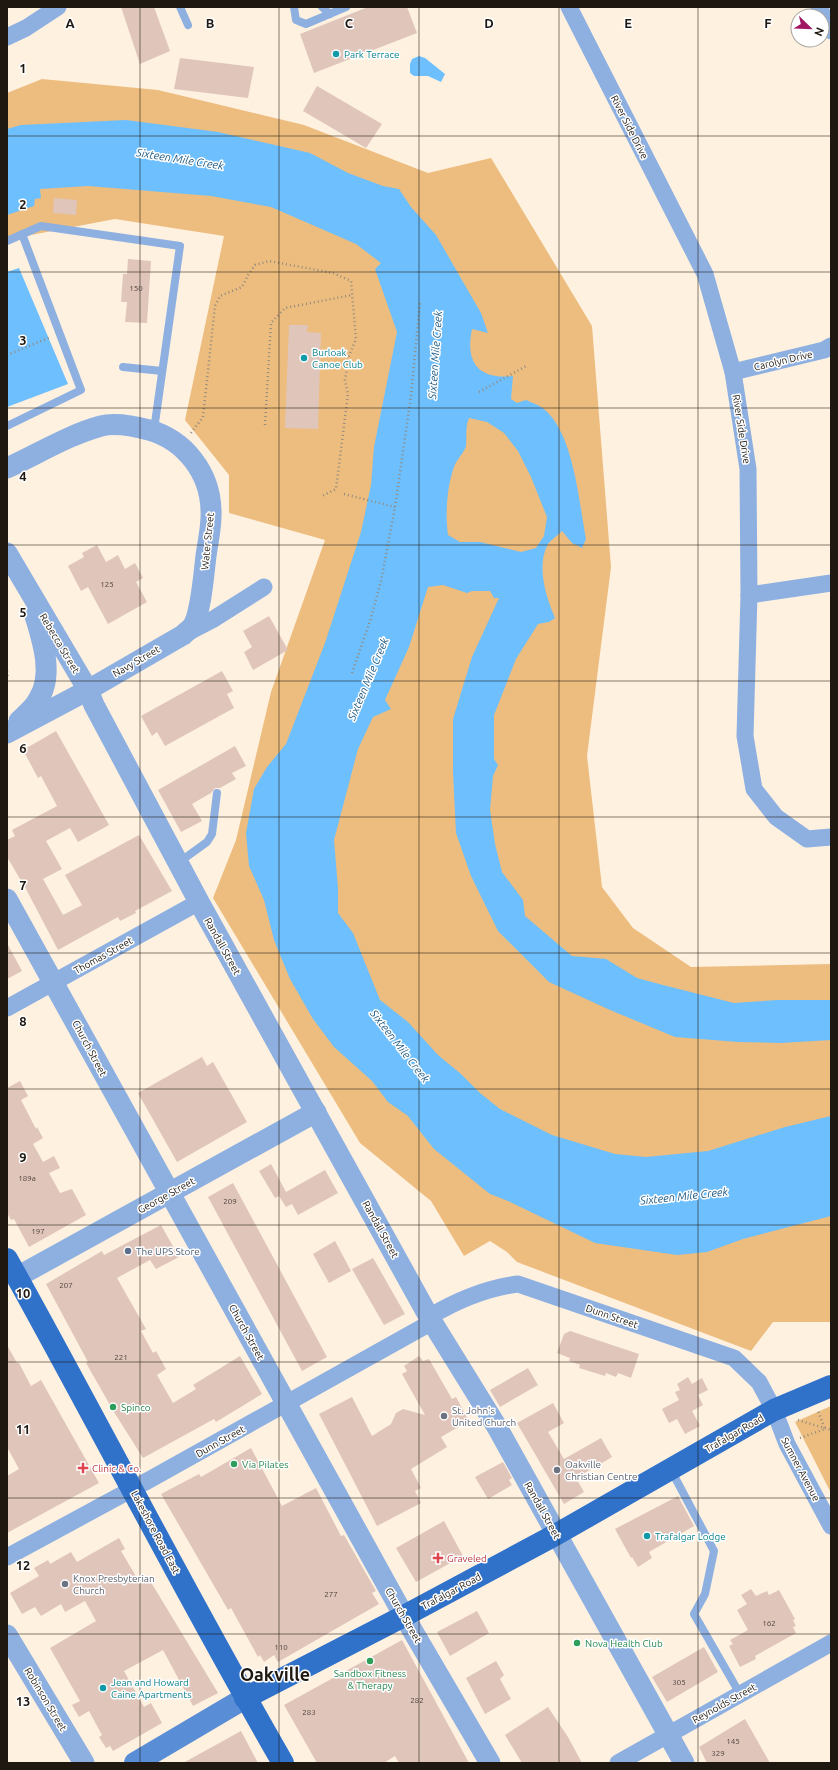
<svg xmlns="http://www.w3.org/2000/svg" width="838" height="1770" viewBox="0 0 838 1770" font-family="Ubuntu,sans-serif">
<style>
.green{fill:#edbd7f}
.water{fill:#6dbffd;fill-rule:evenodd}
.building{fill:#e0c5bb}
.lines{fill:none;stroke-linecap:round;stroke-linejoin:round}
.path{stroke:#948a7e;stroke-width:2.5;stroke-dasharray:1 3;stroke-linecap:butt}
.service{stroke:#8db0e1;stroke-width:8}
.minor{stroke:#8db0e1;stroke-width:17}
.tertiary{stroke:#8db0e1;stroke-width:21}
.secondary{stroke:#598dd5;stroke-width:22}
.primary{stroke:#3072ca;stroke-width:22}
.grid{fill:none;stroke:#1e1811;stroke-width:1;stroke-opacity:0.55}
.culture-dot{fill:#0f9aa8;stroke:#fff;stroke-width:1.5}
.service-dot{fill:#5c6f8a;stroke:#fff;stroke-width:1.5}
.leisure-dot{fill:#2e9e5b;stroke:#fff;stroke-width:1.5}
.worship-dot{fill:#6b7280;stroke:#fff;stroke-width:1.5}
.health-dot{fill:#e0444e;stroke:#fff;stroke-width:1.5}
.labels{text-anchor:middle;stroke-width:3;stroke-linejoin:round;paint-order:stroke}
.number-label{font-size:8px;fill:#4e433c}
.culture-label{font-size:10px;fill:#0d838f;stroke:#fff;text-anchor:start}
.street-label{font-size:10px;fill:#1e1811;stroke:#fff}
.service-label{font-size:10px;fill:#4e5e75;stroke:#fff;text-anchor:start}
.leisure-label{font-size:10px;fill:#27864d;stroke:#fff;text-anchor:start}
.worship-label{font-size:10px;fill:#5b616d;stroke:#fff;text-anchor:start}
.health-label{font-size:10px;fill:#be3a42;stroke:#fff;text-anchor:start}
.water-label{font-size:11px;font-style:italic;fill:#1e5982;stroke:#fff}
.town-label{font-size:18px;font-weight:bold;fill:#1e1811;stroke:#fff}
.grid-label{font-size:13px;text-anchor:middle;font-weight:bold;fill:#1e1811;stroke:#fff;stroke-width:3;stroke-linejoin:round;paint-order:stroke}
</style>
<rect width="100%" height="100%" fill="#fff1e0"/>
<!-- green -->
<g class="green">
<path d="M42,79L158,90L304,125L428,173L491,158L592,326L611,567L587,756L602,887L633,928L691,967L831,964V1322H773L751,1351L517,1262L507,1252L490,1241L464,1256L431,1201L360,1143L213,898L236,840L271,692L325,540L229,513V475L185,420L224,236L115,219L31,235L7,243V93Z"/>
<path d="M831,1406V1493L795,1422Z"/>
</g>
<!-- water -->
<g class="water">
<path d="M419,56L425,58L445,74L441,82L428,76H414L410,73V64L412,59Z"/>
<path d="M126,120L218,132L310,153L348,173L383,186L399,189L411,207L436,235L481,313L488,333L472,329C465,362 478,380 513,376L511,399L517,403L526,400C532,403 540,405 545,410C574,435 579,503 586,539L582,548L572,543L562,531C558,535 551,540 548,544C536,566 546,597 555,618L549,622L538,624L516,659L494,715V759L498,765L493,776L490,810L495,844L502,872L523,900L525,916L572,956L606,959L637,978L663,985L734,1003L777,1000H831V1040L781,1043L738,1042L675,1037L610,1010L549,982L498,931L471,876L456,833L453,772V719L472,657L499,598H494L490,591H472L467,593L443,585L428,587L409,647L385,700L391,709L373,717L358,749L334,840L338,888V913L353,933L380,1000L408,1022L438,1055L461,1074L480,1093L500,1109L552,1135L615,1154L646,1157L708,1151L785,1127L831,1116V1216L743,1239L707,1252L677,1255L595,1243L508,1201L490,1194L434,1149L408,1116L388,1102L372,1081L334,1047L313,1019L290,979L274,940L264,900L249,866L246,833L254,789L267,767L286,744L325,643L361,532L371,485L374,447L397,332L375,269L381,263L356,244L271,207L211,196L88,186L40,189L41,198L35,199L34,206L7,215V129L21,125ZM469,418L487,422L504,433L518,451L531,477L547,517L544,536L536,548L521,552L480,542H460L448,535C445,515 447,486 454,467C456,460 464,453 466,446C467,436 465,427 469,418Z"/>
<path d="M19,268L68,384L7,407V272Z"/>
</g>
<!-- building -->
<g class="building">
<path d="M121,7H154L170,51L140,64Z"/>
<path d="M368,7H407L417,33L314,73L300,34Z"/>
<path d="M180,58L254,67L248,98L174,89Z"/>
<path d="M317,86L382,124L366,148L303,111Z"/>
<path d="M54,198L77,200L76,215L53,213Z"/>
<path d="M128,259L151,261L147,323L125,322L127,302H121L123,274H127Z"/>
<path d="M289,325H308L307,332L321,333L318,429L285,428Z"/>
<path d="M97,545L106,562L118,555L125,569L135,563L143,578L136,582L147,602L108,624L88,587L81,591L68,566L84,557L82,553Z"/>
<path d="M269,616L288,650L253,670L244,652L252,647L243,631Z"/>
<path d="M222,671L233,691L227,694L234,708L165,746L157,732L152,736L141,716Z"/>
<path d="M56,731L109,825L78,842L70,828L46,841L62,869L43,879L63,915L82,905L65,875L139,835L172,891L135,911L136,913L120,921L118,917L58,950L26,889L7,857V840L15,836L12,830L57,806L41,776L38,778L23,750Z"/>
<path d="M235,746L246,766L232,773L236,779L220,788H215L211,793L192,804L202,821L181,832L158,790Z"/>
<path d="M7,943L22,971L7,979Z"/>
<path d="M202,1057L207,1066L213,1062L247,1122L177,1162L138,1093Z"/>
<path d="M20,1081L28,1096L21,1100L36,1129L37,1127L43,1138L33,1144L43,1162L54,1156L60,1168L49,1173L60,1193L72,1189L86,1215L29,1247L14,1219L11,1220L7,1213V1088Z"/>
<path d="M271,1164L286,1192L325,1170L338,1193L298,1215L292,1204L286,1207L279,1196L275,1198L259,1171Z"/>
<path d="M233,1183L327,1357L302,1371L208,1197Z"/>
<path d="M161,1225L179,1257L156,1269L150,1260L117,1278L146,1329L141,1331L153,1353L156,1351L166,1369L157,1375L173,1403L196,1389L193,1385L240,1356L262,1394L216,1422L214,1419L143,1458L114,1412L86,1363L88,1362L46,1284L102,1251L104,1255Z"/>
<path d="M335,1241L351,1271L329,1283L313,1254Z"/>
<path d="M373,1258L405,1314L384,1325L352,1269Z"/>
<path d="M570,1331L639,1354L631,1378L618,1373L616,1377L606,1373L605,1376L579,1368L580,1365L569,1361L570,1358L557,1353L564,1334Z"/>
<path d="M7,1345L17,1363H19L31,1386L41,1380L99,1483L7,1533V1476L19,1469L7,1447Z"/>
<path d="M419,1356L423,1361L429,1359L452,1399L456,1397L469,1421L441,1437L447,1447L411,1469L421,1488L415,1491L421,1503L377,1526L319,1414L352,1397L372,1436L391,1424L396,1413L403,1409L425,1415L402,1374L407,1371L404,1366Z"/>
<path d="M528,1368L538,1385L500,1407L490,1390Z"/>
<path d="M688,1377L692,1384L702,1378L708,1390L698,1395L703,1405L692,1411L700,1426L685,1434L677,1419L669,1423L662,1409L679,1400L675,1392L680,1390L677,1384Z"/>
<path d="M553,1403L564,1423L548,1432L564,1459L601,1438L612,1457L576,1478L584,1492L564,1504L517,1423Z"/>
<path d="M251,1448L282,1506L316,1488L341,1536L344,1535L376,1591L372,1593L379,1604L278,1662L274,1655L264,1662L260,1655L258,1657L231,1608L228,1610L161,1494L199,1474L201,1477Z"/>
<path d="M503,1462L512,1478L509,1480L512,1485L488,1499L475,1477Z"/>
<path d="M678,1496L694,1526L649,1552L652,1558L638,1567L632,1557L631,1558L615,1529Z"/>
<path d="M444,1521L463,1556L416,1582L396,1548Z"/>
<path d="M119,1538L125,1549L121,1551L140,1583L149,1579L218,1693L193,1706L163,1650L124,1671L144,1707L151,1703L162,1723L113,1751L110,1746L106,1748L99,1737L102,1735L89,1711L79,1717L72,1705L80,1701L50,1648L96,1621L85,1601L65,1612L61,1604L41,1616L35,1607L22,1614L10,1593L39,1576L34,1568L48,1560L50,1564L71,1552L77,1562Z"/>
<path d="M751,1589L756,1596L767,1591L769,1595L779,1590L795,1619L793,1620L796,1626L793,1627L796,1633L755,1656L756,1659L740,1667L729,1646L733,1644L730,1640L748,1630L737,1610L747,1604L741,1595Z"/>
<path d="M477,1611L489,1633L450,1656L437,1632Z"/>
<path d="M402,1640L469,1763H399L395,1756L384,1763H317L284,1705Z"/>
<path d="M704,1647L718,1672L667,1702L652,1677Z"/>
<path d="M496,1661L504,1675L500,1679L511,1699L485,1714L466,1678Z"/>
<path d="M548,1707L568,1737L582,1763H522L505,1735Z"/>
<path d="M745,1719L770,1763H707L699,1747Z"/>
<path d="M241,1731L258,1763H183Z"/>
</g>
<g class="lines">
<!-- path -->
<g class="path">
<path d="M7,355L51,337"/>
<path d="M479,392L528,365"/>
<path d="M265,425L271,323L285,308L352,295"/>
<path d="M191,433L203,417L215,306L220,296L242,287L248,275L255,265L269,261L333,273L351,281L356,339L349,356L345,380L348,394L336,489L322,496"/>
<path d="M344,494L395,507"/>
<path d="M7,671L8,673L7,677"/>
<path d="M352,673L371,618L381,581L395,507L411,396L420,302"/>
<path d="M798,1420L831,1430"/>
<path d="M800,1438L825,1429L818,1411"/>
</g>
<!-- service -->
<g class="service">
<path d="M180,7L188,25"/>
<path d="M294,7L296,20L306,24L346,7"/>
<path d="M322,7L330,14"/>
<path d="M7,241L41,226L180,246L154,430"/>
<path d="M123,367L162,371"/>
<path d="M7,426L81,390L22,234"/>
<path d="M178,863L207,842L212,834L217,793"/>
<path d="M671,1470L714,1551L705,1594L694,1614L740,1694"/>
</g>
<!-- minor -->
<g class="minor">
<path d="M569,7L705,274L733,372L748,469L749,595L745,736L754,789L776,817L807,839L831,837"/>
<path d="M819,7L831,31"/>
<path d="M7,37L26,28L58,7"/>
<path d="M733,372L824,350L831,346"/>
<path d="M749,595L831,583"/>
<path d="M185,634L212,620L264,587"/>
<path d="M7,1008L199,902"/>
<path d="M429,1317C456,1301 486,1288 518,1284L734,1358L759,1382L774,1410L787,1444L831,1526"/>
<path d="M7,1557L149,1480L432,1322"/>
<path d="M618,1763L831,1643"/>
</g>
<!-- tertiary -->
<g class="tertiary">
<path d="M7,468C38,454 68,435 101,426C116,422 134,426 149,430C185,440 210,473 211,510C212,525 208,541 206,556C204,571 201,615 192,627C189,630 186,632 183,635L88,690L7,733"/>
<path d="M7,553L88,690L94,705L199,902L429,1317L497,1427L684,1763"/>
<path d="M19,721C26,714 34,708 38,700C54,676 43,642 35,616"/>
<path d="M7,899L404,1616L490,1763"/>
<path d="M17,1277L316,1112"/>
<path d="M7,1635L84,1763"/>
</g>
<!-- secondary -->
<path class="secondary" d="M135,1763L245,1698"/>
<!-- primary -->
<g class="primary">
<path d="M7,1259C100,1426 187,1597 283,1763"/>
<path d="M245,1698L404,1616L557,1534L774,1410L831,1386"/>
</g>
</g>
<!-- grid -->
<path class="grid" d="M140,7V1763M279,7V1763M419,7V1763M559,7V1763M698,7V1763M7,136H831M7,272H831M7,408H831M7,545H831M7,681H831M7,817H831M7,953H831M7,1089H831M7,1225H831M7,1362H831M7,1498H831M7,1634H831"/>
<!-- markers -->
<g class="culture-dot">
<circle cx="336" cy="54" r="4"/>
<circle cx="304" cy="358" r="4"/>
<circle cx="647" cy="1536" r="4"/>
<circle cx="103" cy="1688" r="4"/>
</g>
<circle class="service-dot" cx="128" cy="1251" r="4"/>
<g class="leisure-dot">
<circle cx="113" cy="1407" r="4"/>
<circle cx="234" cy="1464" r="4"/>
<circle cx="577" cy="1643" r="4"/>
<circle cx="370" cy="1661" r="4"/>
</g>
<g class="worship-dot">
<circle cx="444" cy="1416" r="4"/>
<circle cx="557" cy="1470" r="4"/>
<circle cx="65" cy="1584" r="4"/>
</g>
<g class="health-dot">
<path d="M81 1462h4v4h4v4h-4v4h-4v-4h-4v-4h4z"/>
<path d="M436 1552h4v4h4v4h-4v4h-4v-4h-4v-4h4z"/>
</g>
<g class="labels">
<!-- number labels -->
<g class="number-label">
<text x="136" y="291">150</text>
<text x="107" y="587">125</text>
<text x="27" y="1181">189a</text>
<text x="230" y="1204">209</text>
<text x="38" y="1234">197</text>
<text x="66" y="1288">207</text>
<text x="121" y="1360">221</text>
<text x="331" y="1597">277</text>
<text x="769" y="1626">162</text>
<text x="281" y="1650">110</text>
<text x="679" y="1685">305</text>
<text x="417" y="1703">282</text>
<text x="309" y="1715">283</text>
<text x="733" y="1744">145</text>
<text x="718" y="1756">329</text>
</g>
<!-- culture labels -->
<g class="culture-label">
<text x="344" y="58">Park Terrace</text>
<text x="312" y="356">Burloak<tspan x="312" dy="12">Canoe Club</tspan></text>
<text x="655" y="1540">Trafalgar Lodge</text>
<text x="111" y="1686">Jean and Howard<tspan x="111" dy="12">Caine Apartments</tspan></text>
</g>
<!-- street labels -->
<g class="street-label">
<text transform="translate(630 127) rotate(63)" y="4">River Side Drive</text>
<text transform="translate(783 360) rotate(-13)" y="4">Carolyn Drive</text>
<text transform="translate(742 429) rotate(81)" y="4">River Side Drive</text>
<text transform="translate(207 541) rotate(-84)" y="4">Water Street</text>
<text transform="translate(60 643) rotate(59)" y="4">Rebecca Street</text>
<text transform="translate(136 661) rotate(-30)" y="4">Navy Street</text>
<text transform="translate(223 946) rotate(61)" y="4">Randall Street</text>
<text transform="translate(103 955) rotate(-29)" y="4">Thomas Street</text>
<text transform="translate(90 1048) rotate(62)" y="4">Church Street</text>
<text transform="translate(166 1195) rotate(-29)" y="4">George Street</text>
<text transform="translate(381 1229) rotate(61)" y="4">Randall Street</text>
<text transform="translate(612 1316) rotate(19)" y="4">Dunn Street</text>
<text transform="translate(247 1332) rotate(61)" y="4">Church Street</text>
<text transform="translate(734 1433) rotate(-30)" y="4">Trafalgar Road</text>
<text transform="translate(220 1441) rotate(-29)" y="4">Dunn Street</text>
<text transform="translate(801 1469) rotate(62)" y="4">Sumner Avenue</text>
<text transform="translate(543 1510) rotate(61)" y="4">Randall Street</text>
<text transform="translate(156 1532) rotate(62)" y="4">Lakeshore Road East</text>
<text transform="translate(451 1591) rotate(-28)" y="4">Trafalgar Road</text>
<text transform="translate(404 1615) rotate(60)" y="4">Church Street</text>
<text transform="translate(46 1699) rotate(59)" y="4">Robinson Street</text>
<text transform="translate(724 1703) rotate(-29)" y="4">Reynolds Street</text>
</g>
<!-- service labels -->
<g class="service-label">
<text x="136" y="1255">The UPS Store</text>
</g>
<!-- leisure labels -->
<g class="leisure-label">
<text x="121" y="1411">Spinco</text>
<text x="242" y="1468">Via Pilates</text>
<text x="585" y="1647">Nova Health Club</text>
<text x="370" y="1677" text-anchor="middle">Sandbox Fitness<tspan x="370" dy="12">&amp; Therapy</tspan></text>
</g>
<!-- worship labels -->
<g class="worship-label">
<text x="452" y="1414">St. John's<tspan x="452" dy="12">United Church</tspan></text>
<text x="565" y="1468">Oakville<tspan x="565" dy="12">Christian Centre</tspan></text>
<text x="73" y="1582">Knox Presbyterian<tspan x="73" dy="12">Church</tspan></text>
</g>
<!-- health labels -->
<g class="health-label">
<text x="92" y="1472">Clinic &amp; Co.</text>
<text x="447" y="1562">Graveled</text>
</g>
<!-- water labels -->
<g class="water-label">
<text transform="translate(180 159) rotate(9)" y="4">Sixteen Mile Creek</text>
<text transform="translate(435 355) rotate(-86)" y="4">Sixteen Mile Creek</text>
<text transform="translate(368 679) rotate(-67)" y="4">Sixteen Mile Creek</text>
<text transform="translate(400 1046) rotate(52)" y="4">Sixteen Mile Creek</text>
<text transform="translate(684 1196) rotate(-6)" y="4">Sixteen Mile Creek</text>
</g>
<!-- town labels -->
<g class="town-label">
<text x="275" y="1681">Oakville</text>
</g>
</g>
<g class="grid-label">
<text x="70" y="28">A</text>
<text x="210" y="28">B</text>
<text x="349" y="28">C</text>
<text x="489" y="28">D</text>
<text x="628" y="28">E</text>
<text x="768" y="28">F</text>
<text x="23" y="73">1</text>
<text x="23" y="209">2</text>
<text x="23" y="345">3</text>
<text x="23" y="481">4</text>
<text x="23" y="617">5</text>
<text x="23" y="753">6</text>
<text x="23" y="890">7</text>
<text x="23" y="1026">8</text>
<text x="23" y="1162">9</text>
<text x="23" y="1298">10</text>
<text x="23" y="1434">11</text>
<text x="23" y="1570">12</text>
<text x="23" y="1706">13</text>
</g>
<!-- border -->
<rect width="838" height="1770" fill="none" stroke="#1e1811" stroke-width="16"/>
<!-- north arrow -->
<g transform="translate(810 28) rotate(113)"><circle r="19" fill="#ffffff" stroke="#a5a3a0"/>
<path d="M0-3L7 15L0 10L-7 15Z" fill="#a01864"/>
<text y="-6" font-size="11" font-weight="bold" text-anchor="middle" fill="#1e1811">N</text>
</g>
</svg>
